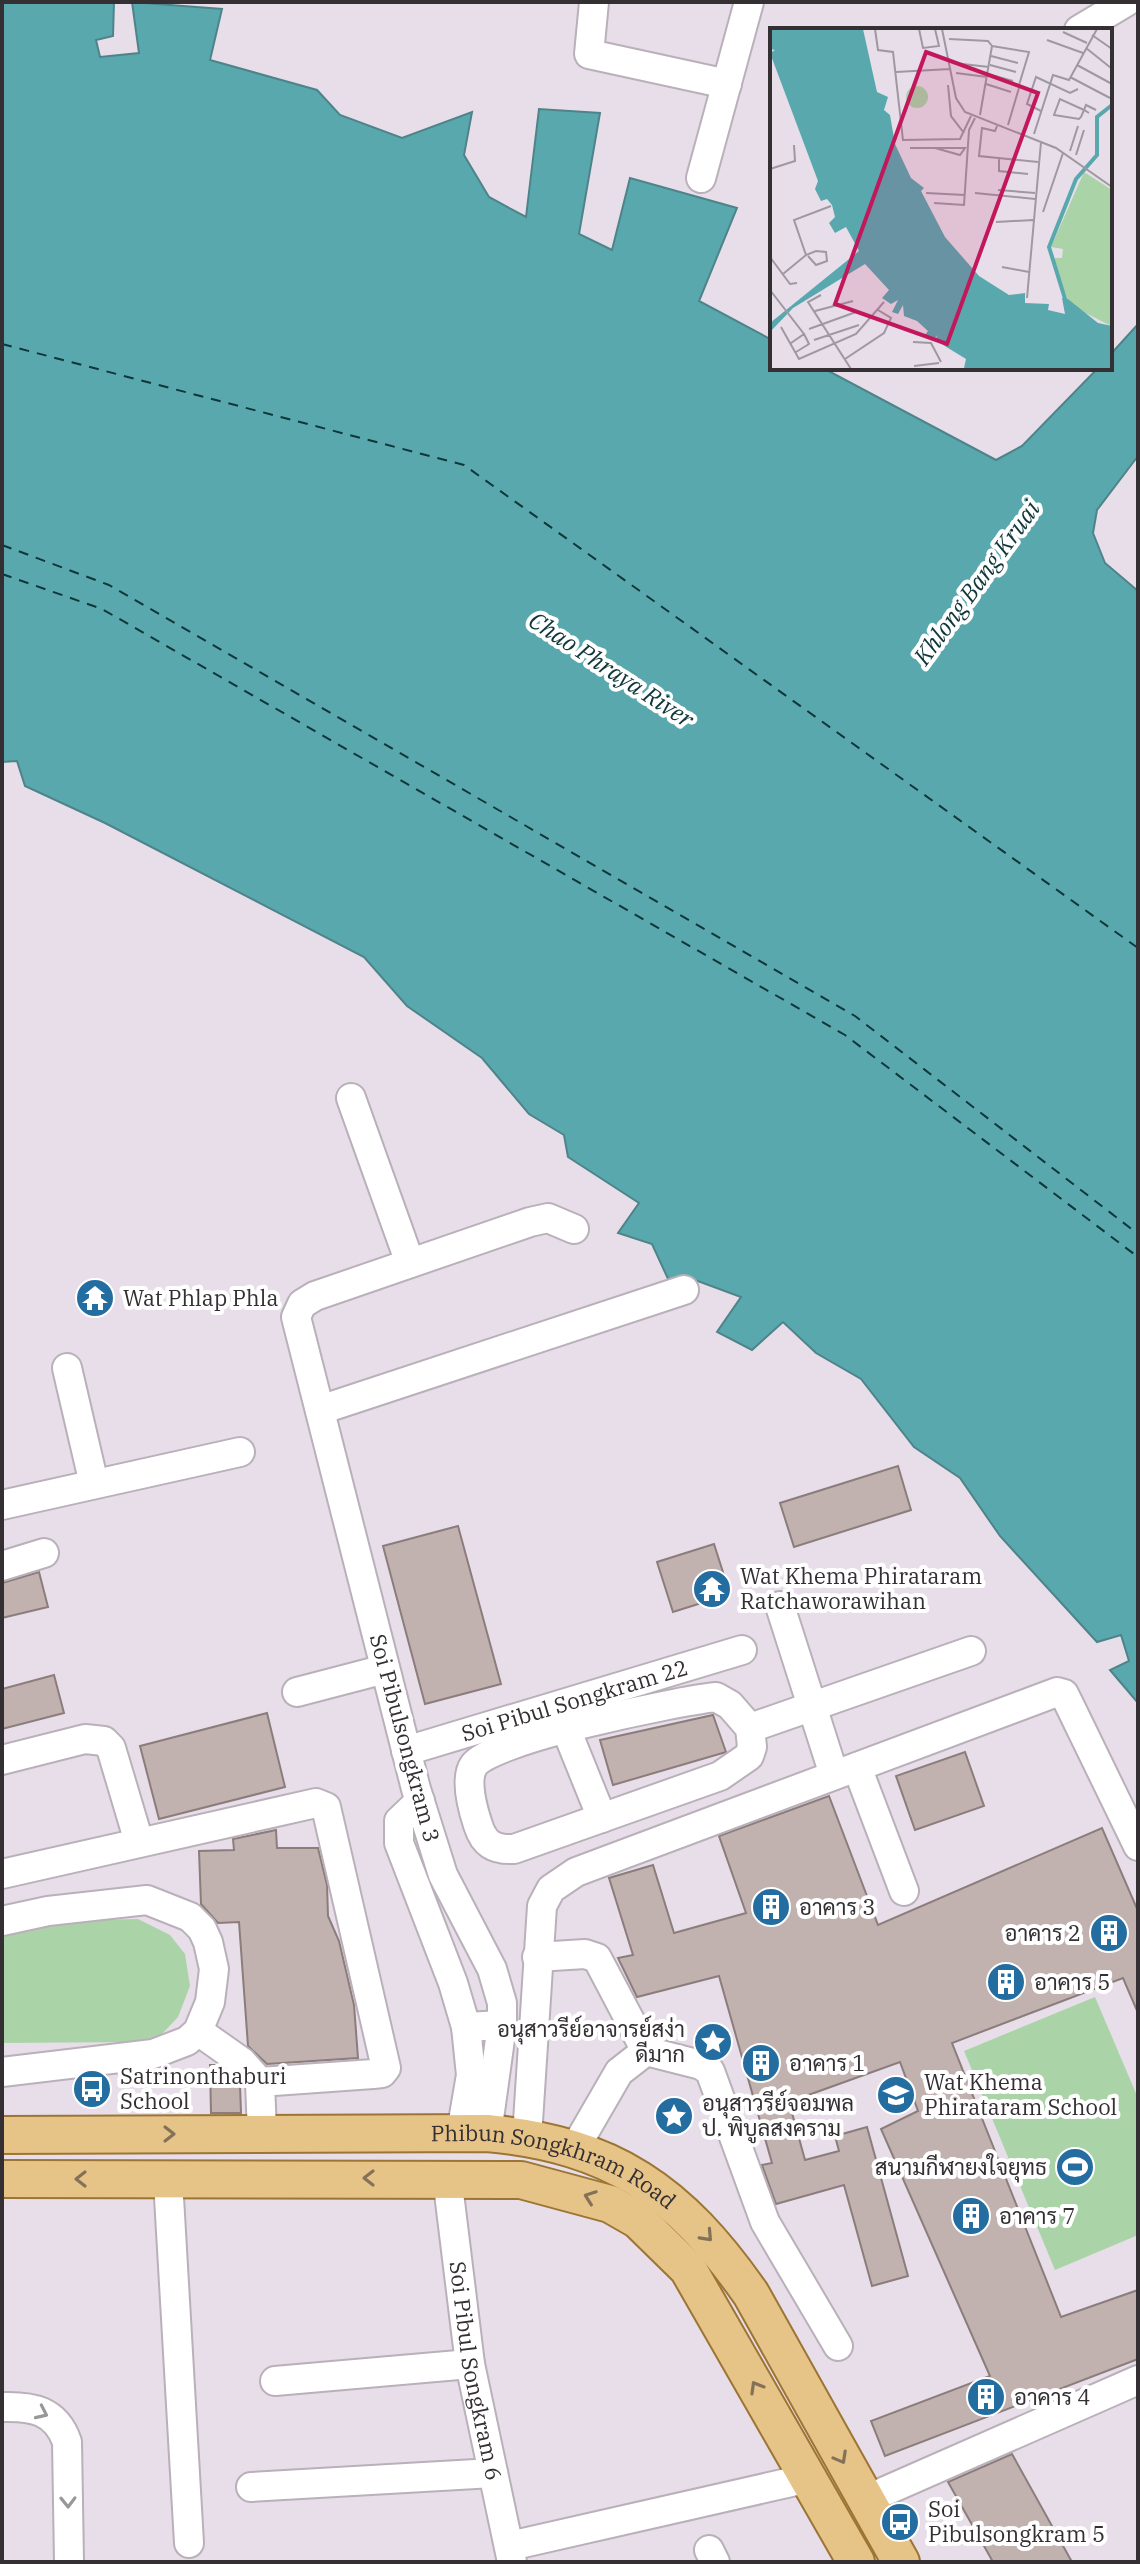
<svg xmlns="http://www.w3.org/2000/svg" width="1140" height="2564" viewBox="0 0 1140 2564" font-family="'IBM Plex Serif',Sarabun,serif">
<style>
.green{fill:#aad4a8}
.water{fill:#59a8ae;stroke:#4e8489;stroke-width:2}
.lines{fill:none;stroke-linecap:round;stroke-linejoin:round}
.ferry{stroke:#0f3639;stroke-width:2;stroke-dasharray:10 8;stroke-linecap:butt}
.building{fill:#c1b2b0;stroke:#8b7d7b;stroke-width:2}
.minor-casing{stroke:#b9b0ba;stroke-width:32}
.major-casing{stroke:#9c7534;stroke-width:40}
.minor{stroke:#fff;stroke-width:28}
.major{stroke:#e6c386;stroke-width:36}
.oneway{stroke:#847258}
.oneway2{stroke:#999799}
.labels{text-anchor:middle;stroke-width:8;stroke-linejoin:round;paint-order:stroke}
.poi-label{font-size:22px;fill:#332f33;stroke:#fff;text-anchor:start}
.street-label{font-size:22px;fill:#332f33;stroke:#fff}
.water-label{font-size:24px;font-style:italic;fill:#0f3639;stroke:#fff}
.inset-river{fill:none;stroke:#59a8ae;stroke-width:4}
.inset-road{fill:none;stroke:#9f98a0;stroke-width:2}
.view{fill:#c2185b;fill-opacity:0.15;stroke:#c2185b;stroke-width:4}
.inset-edge{fill:none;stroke:#332f33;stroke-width:4}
</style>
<rect width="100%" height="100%" fill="#e7dee9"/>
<!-- green -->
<g class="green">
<path d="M138,1919L170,1935L185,1954L190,1986L178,2017L162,2034L138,2042L2,2043V1922Z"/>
<path d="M1095,1997L1138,2098V2235L1055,2270L964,2051Z"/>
</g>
<!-- water -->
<path class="water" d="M2,2H114L113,36L96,40L100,57L139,53L132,2L222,9L210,60L317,90L340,115L402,138L472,112L464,155L489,197L526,217L539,109L600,113L579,234L612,250L630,178L737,208L699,301L772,340V368H823L996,460L1022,446L1098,368H1110V355L1138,324V456L1097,510L1093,533L1105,563L1138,591V1703L1110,1670L1129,1661L1121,1635L1097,1642L1000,1536L960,1478L914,1447L861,1379L816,1353L783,1322L752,1350L717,1332L741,1297L695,1280L669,1281L652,1244L618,1233L639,1203L568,1157L564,1135L529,1114L482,1058L407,1006L364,957L105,823L25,786L17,761L2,762Z"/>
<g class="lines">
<!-- ferry -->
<g class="ferry">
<path d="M2,344L464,465L1138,948"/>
<path d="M2,545L109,585L855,1016L1138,1234"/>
<path d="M2,574L102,609L845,1035L1138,1257"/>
</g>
</g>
<!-- building -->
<g class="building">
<path d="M898,1466L911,1510L794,1547L780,1503Z"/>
<path d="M458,1526L501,1684L425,1704L383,1546Z"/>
<path d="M714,1544L730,1594L673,1612L657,1562Z"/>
<path d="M39,1572L48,1607L2,1618V1583Z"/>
<path d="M54,1675L64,1713L2,1729V1689Z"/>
<path d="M267,1713L285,1787L159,1819L140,1746Z"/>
<path d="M713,1715L726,1752L613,1785L600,1740Z"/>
<path d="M965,1752L984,1806L915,1830L896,1776Z"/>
<path d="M829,1796L878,1925L1102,1828L1138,1911V2013L1123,1978L952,2043L1061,2317L1138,2290V2359L885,2456L871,2421L990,2376L881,2129L918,2111L900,2062L789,2102L805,2160L839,2151L835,2136L867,2127L908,2276L872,2286L844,2185L776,2204L762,2165L772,2163L719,1976L637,1997L618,1958L633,1955L609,1878L653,1865L674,1933L746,1913L719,1836Z"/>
<path d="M276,1830L277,1848H318L327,1885L328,1916L339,1941L354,2005L358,2058L267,2064L248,2046L239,1922L218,1923L201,1904L199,1851L234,1850L233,1839Z"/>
<path d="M210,2065H216L240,2085L241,2113H211Z"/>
<path d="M1012,2454L1072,2562H993L948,2482Z"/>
</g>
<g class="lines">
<!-- minor casing -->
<g class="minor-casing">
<g id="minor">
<path d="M594,2L589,54L727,84"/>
<path d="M1079,30L1126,2"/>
<path d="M701,178L749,2"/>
<path d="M351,1098L410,1263"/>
<path d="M67,1368L94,1484"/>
<path d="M320,1410L684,1290"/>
<path d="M2,1505L240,1452"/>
<path d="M2,1566L44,1553"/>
<path d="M780,1606L834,1775"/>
<path d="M297,1692L385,1669"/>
<path d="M750,1728L730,1705L716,1697C678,1701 492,1739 474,1765C464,1779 473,1810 478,1825C484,1844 494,1850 514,1849L720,1776L749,1756L752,1747L750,1728L971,1651"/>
<path d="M566,1729L602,1818"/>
<path id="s1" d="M406,1751L742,1650"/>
<path d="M2,1760L85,1739L104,1741L111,1748L139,1842"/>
<path d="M857,1767L904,1891"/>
<path d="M420,1801L399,1821V1843L453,1983L466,2027L502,2025"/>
<path d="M2,1874L316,1803L326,1807L386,2068L382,2073L373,2074L260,2082L262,2133"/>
<path d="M2,1921L48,1911L147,1900L190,1917L202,1929L208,1942L214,1969L210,2002L198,2031L187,2041L153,2054L2,2072"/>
<path d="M537,1957L585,1954L597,1958L646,2051L701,2065L710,2071L765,2222L838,2346"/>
<path d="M198,2031L242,2062L260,2082"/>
<path d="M461,2133L471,2075L466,2027"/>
<path d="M487,2133L502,2025V2003L492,1969L443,1875L416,1789L296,1317L302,1304L315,1296L530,1222L548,1218L574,1229"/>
<path d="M527,2137L542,1906L551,1889L576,1872L1057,1692L1064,1694L1069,1704L1138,1846"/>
<path d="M575,2148L619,2072L646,2051"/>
<path id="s2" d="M447,2177L470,2364L512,2562"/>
<path d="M168,2180L189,2543"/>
<path d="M275,2381L470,2364"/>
<path d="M2,2407C32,2406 56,2410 67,2442L69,2562"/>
<path d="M251,2487L493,2473"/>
<path d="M865,2500L1138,2380"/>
<path d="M510,2546L809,2478"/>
<path d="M709,2550L715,2562"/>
</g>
</g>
<!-- major casing -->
<g class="major-casing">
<g id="major">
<path id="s3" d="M2,2135L487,2133C613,2145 679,2191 751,2294L901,2562"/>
<path d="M2,2179L521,2180L610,2204L638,2220L688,2269L856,2562"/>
</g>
</g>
<!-- minor -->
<use href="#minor" class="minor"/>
<!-- major -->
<use href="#major" class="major"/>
</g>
<!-- one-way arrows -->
<defs><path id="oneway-chevron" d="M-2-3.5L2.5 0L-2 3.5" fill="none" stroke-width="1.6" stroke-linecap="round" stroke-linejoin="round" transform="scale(2)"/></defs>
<g class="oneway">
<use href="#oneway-chevron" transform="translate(169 2134)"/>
<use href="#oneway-chevron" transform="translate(369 2178) rotate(180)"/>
<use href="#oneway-chevron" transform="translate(81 2179) rotate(-180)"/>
<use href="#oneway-chevron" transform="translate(590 2197) rotate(-160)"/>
<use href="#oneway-chevron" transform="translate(707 2236) rotate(47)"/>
<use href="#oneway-chevron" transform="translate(756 2387) rotate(-120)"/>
<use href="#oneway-chevron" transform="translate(841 2458) rotate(61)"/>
</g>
<g class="oneway2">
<use href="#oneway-chevron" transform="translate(42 2413) rotate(25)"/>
<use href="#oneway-chevron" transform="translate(68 2502) rotate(89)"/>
</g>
<!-- icons -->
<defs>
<g id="temple-disc" transform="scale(2)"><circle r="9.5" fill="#236da0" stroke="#fff"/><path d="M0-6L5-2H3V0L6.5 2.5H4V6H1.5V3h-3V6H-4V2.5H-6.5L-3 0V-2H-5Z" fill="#fff"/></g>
<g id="building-disc" transform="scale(2)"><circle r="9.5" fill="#236da0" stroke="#fff"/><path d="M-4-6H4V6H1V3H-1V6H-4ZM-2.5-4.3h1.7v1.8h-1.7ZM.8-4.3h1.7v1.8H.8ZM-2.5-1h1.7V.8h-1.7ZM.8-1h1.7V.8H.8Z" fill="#fff"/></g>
<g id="sight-disc" transform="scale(2)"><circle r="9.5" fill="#236da0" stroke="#fff"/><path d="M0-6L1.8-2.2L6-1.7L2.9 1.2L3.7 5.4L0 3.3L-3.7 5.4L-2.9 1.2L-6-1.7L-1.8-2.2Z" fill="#fff"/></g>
<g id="bus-disc" transform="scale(2)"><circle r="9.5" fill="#236da0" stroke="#fff"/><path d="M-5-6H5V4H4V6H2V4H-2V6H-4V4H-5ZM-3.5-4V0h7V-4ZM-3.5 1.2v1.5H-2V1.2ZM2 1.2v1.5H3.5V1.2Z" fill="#fff"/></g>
<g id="school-disc" transform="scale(2)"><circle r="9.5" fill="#236da0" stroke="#fff"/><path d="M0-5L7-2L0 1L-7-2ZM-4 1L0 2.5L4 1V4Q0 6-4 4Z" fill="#fff"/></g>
<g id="stadium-disc" transform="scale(2)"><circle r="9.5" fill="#236da0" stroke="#fff"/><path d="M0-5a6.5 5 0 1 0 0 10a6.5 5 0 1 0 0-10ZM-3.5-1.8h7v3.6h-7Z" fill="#fff"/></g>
</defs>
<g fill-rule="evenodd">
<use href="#temple-disc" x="95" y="1298"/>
<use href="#temple-disc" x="712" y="1589"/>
<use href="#building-disc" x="771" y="1907"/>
<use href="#building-disc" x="1109" y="1933"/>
<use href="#building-disc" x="1006" y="1982"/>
<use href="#sight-disc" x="713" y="2042"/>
<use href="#building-disc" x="761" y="2063"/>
<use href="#bus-disc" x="92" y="2089"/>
<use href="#school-disc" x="896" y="2095"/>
<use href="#sight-disc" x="674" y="2116"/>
<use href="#stadium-disc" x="1075" y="2167"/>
<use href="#building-disc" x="971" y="2216"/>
<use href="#building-disc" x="986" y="2397"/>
<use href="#bus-disc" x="900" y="2522"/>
</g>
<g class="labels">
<!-- poi labels -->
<g class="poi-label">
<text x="123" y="1306">Wat Phlap Phla</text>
<text x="740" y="1584">Wat Khema Phirataram<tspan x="740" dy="25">Ratchaworawihan</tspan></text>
<text x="799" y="1915">อาคาร 3</text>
<text x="1081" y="1941" text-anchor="end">อาคาร 2</text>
<text x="1034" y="1990">อาคาร 5</text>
<text x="685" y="2037" text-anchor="end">อนุสาวรีย์อาจารย์สง่า<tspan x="685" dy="25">ดีมาก</tspan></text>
<text x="789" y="2071">อาคาร 1</text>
<text x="120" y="2084">Satrinonthaburi<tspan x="120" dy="25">School</tspan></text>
<text x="924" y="2090">Wat Khema<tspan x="924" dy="25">Phirataram School</tspan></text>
<text x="702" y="2111">อนุสาวรีย์จอมพล<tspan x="702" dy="25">ป. พิบูลสงคราม</tspan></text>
<text x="1047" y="2175" text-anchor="end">สนามกีฬายงใจยุทธ</text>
<text x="999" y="2224">อาคาร 7</text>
<text x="1014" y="2405">อาคาร 4</text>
<text x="928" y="2517">Soi<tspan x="928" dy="25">Pibulsongkram 5</tspan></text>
</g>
<!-- street labels -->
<g class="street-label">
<text dy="8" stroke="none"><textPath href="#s1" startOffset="176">Soi Pibul Songkram 22</textPath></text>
<text transform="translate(405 1738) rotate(75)" y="8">Soi Pibulsongkram 3</text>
<text dy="8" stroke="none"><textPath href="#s3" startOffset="558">Phibun Songkhram Road</textPath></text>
<text dy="8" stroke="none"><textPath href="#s2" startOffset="196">Soi Pibul Songkram 6</textPath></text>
</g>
<!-- water labels -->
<g class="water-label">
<text transform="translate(977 583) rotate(-54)" y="8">Khlong Bang Kruai</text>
<text transform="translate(611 670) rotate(33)" y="8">Chao Phraya River</text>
</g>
</g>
<!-- overview -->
<g transform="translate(770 28)">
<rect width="342" height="342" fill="#e7dee9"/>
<path d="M136 69a11 11 0 1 1 22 0a11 11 0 1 1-22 0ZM314,144L342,162L341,298L300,277L281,230H292L293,221L281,219Z" fill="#aad4a8"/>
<path d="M0,1H93L107,64L118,69L114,82L120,87L125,116L141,150L154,160L151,163L175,209L209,248L239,267L255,265V275L279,276L278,282L295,286L292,270L298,271L328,295L342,298V341L194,340L196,331L165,312L168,307L164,311L155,307L158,303L147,293L134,288L133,277L128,286L122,284L128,272L121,276L112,270L119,262L95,236L23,280L0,304V295L89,223L76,199L65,205L59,195L65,189L62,177L57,171L51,173L45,161L48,153L0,25L5,22L0,21Z" fill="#59a8ae"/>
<path class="inset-river" d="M26,1L87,121L129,186L187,255L240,300L342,340M47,1L88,119L131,185L188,253L242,298L342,337M30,13L90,171L148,254L273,341M296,274L279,219L306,151L327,127V89L342,77"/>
<path class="inset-road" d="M105,1L108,22L123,24L133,112L190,111L201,88M149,1L153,20L169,18L165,1M172,1L186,70L195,84L286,120L342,159M293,4L317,15M322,7L342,21M179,11L218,13L222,18M277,12L313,25M222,18L259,24L249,57M316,20L341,40M221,28L248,35M184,35L219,39M220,37L246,44M307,37L342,56M126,44L180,41M186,45L217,49M218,46L243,53M300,49L340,70M216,56L241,64M178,57L181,88L194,105M271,83L257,76L266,49L300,65L308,61M319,85L314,82L290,71L284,87L309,91L311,89L314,82L316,77L326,82M210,87L222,18M238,97L249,60M227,98L225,103L212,100L209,128L268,134M264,106L283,47L299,52L327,1M140,120H195L190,127L165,120M300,123L308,98M306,127L314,102M229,131V143L258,146M0,141L25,133L24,117M228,162L265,165M156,165L195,167M205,165L265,171M164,175L194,177L199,102L205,90M273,184L293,125M226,194L263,192M36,227L24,192L61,178M0,229L20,256L27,255M232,239L259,244M13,246L36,227L46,223L56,224L57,233L46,237L38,228M0,262L34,306L21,315M51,267L38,274L81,341M257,270L271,114M45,283L83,273M11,299L29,331L86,306L114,274M39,301L86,284M44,312L89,297M143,314L161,315L171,334M26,324L39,316L34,306M75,331L114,305L121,290L108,282M144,338L169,335"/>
<path class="view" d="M156,24L268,65L177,316L65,276Z"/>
<rect width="342" height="342" class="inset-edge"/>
</g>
<!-- border -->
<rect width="1140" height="2564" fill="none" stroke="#332f33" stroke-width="8"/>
</svg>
